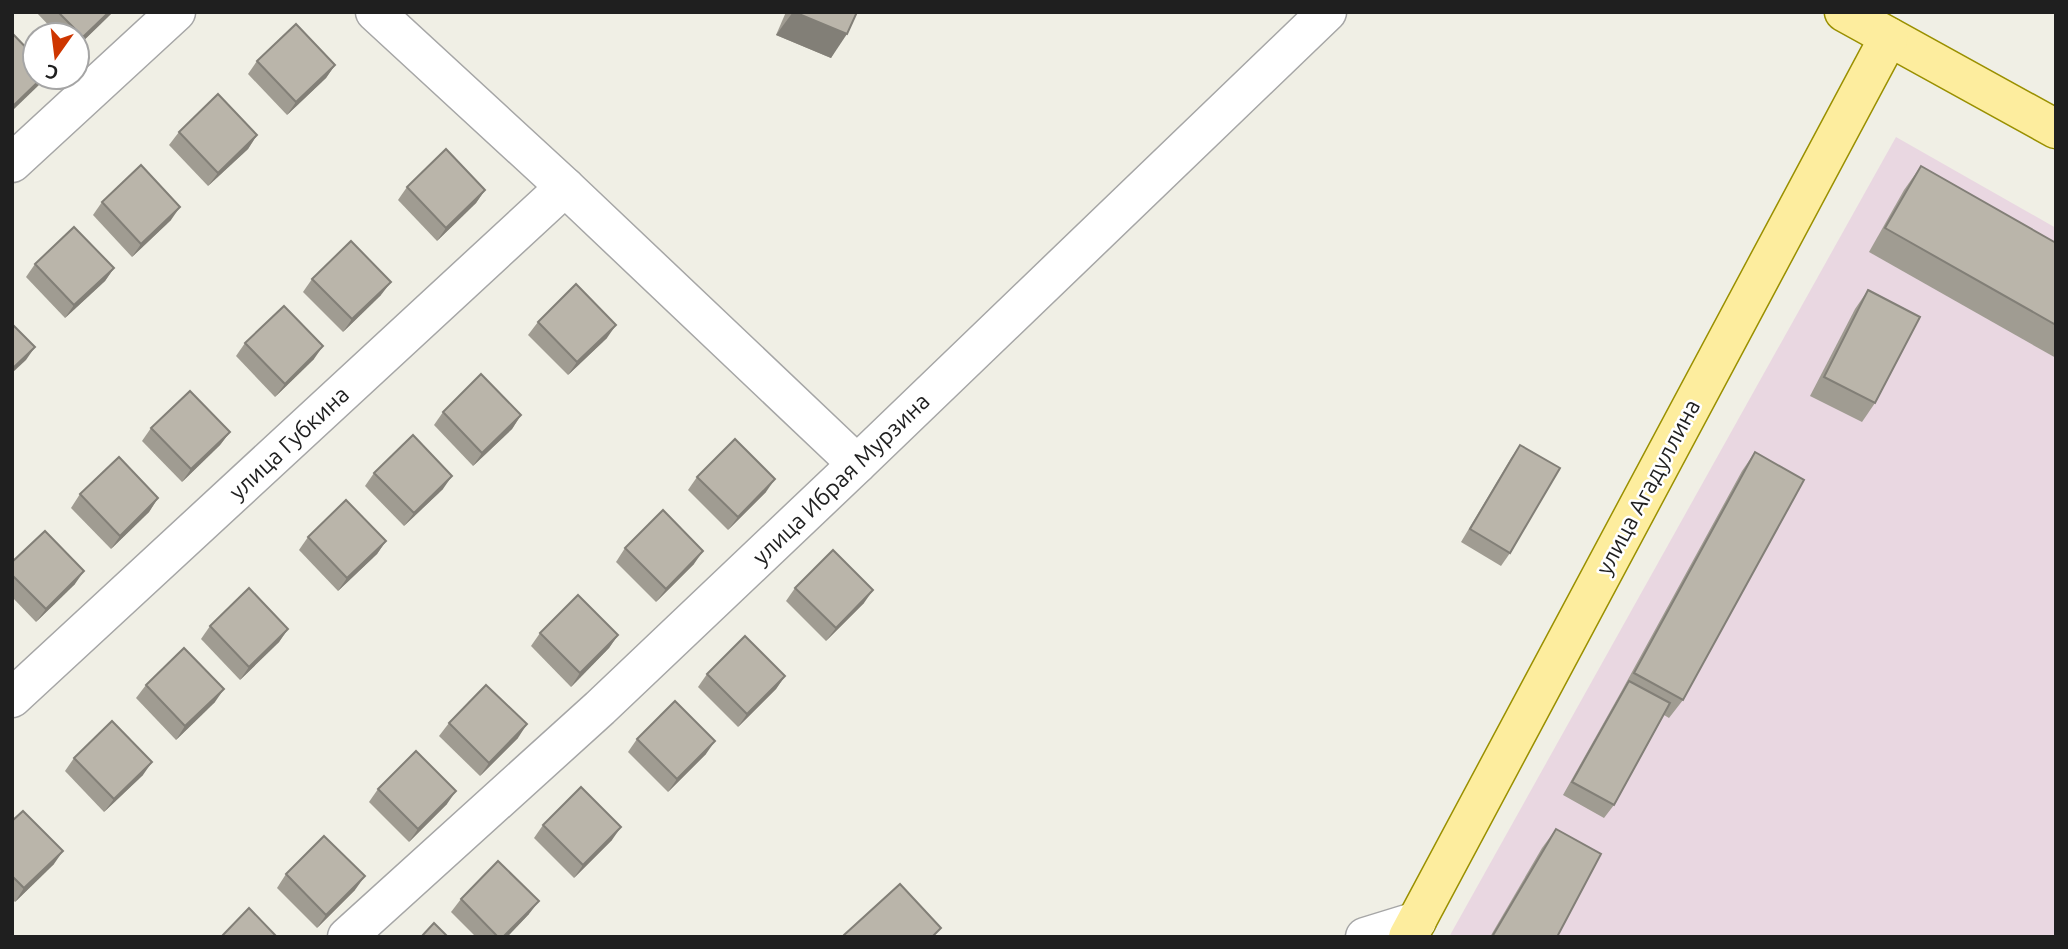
<svg xmlns="http://www.w3.org/2000/svg" width="2068" height="949" viewBox="0 0 2068 949" font-family="Ubuntu,sans-serif">
<style>
.industrial{fill:#e9d7e1}
.lines{fill:none;stroke-linecap:round;stroke-linejoin:round}
.minor-casing{stroke:#a6a6a6;stroke-width:41}
.major-casing{stroke:#9a9000;stroke-width:41}
.minor{stroke:#fff;stroke-width:38}
.major{stroke:#fded9e;stroke-width:38}
.wall{fill:#a09c92}
.shaded-wall{fill:#827f77}
.building{fill:#bab5aa;stroke:#827f77;stroke-width:2}
.labels{text-anchor:middle;stroke-width:5;stroke-linejoin:round;paint-order:stroke}
.street-label{font-size:23px;fill:#1f1f1f;stroke:#fff}
</style>
<rect width="100%" height="100%" fill="#f0efe5"/>
<!-- industrial -->
<path class="industrial" d="M1896,137L2056,228V937H1449Z"/>
<g class="lines">
<!-- minor casing -->
<g class="minor-casing">
<g id="minor">
<path d="M375,12L565,187L857,464"/>
<path d="M12,163L176,12"/>
<path d="M12,698L565,187"/>
<path d="M347,937L600,708L857,464L1327,12"/>
<path d="M1365,937L1417,921"/>
</g>
</g>
<!-- major casing -->
<g class="major-casing">
<g id="major">
<path d="M1844,12L2056,129"/>
<path d="M1408,937L1889,37"/>
</g>
</g>
<!-- minor -->
<use href="#minor" class="minor"/>
<!-- major -->
<use href="#major" class="major"/>
</g>
<!-- wall -->
<g class="wall">
<path d="M36,12H113L77,47V35H58Z"/>
<path d="M786,12H857L831,58L776,35Z"/>
<path d="M257,61L335,65L326,78L287,115L248,74Z"/>
<path d="M179,132L257,135L248,149L208,186L169,145Z"/>
<path d="M1921,166L2056,243V358L1869,252L1904,190Z"/>
<path d="M407,187L485,190L476,203L437,241L398,200Z"/>
<path d="M102,202L171,220L132,257L93,215Z"/>
<path d="M35,264L114,268L105,281L65,318L26,277Z"/>
<path d="M312,279L381,295L343,332L303,292Z"/>
<path d="M1868,290L1875,403L1862,422L1810,396L1855,309Z"/>
<path d="M538,322L607,338L568,375L528,335Z"/>
<path d="M245,343L314,359L275,397L236,356Z"/>
<path d="M443,412L521,415L512,429L473,466L434,425Z"/>
<path d="M151,428L230,432L220,445L182,482L142,441Z"/>
<path d="M1520,445L1510,553L1501,566L1461,542L1511,458Z"/>
<path d="M1755,452L1683,700L1669,718L1664,715L1614,805L1604,818L1563,795L1621,692L1742,471Z"/>
<path d="M374,473L443,489L404,526L365,486Z"/>
<path d="M697,477L766,492L728,530L688,490Z"/>
<path d="M80,494L158,498L149,512L111,549L71,508Z"/>
<path d="M308,537L386,541L377,554L338,591L299,550Z"/>
<path d="M625,548L694,564L656,602L616,562Z"/>
<path d="M12,562L75,584L36,622L12,597Z"/>
<path d="M795,588L864,603L826,641L786,601Z"/>
<path d="M210,626L288,629L279,642L240,680L201,639Z"/>
<path d="M540,633L618,635L609,648L571,687L531,646Z"/>
<path d="M707,674L785,676L776,689L738,727L698,687Z"/>
<path d="M146,685L215,702L176,740L136,698Z"/>
<path d="M449,723L518,738L480,776L439,736Z"/>
<path d="M637,739L706,754L668,792L628,752Z"/>
<path d="M74,758L143,775L104,812L65,771Z"/>
<path d="M378,789L447,804L409,842L369,802Z"/>
<path d="M12,821L54,864L15,902L12,899Z"/>
<path d="M543,825L612,840L574,878L534,838Z"/>
<path d="M1556,829L1557,937H1490L1542,848Z"/>
<path d="M286,874L355,890L317,928L277,888Z"/>
<path d="M461,899L529,914L507,937H476L451,912Z"/>
</g>
<!-- shaded-wall -->
<g class="shaded-wall">
<path d="M109,12H113L77,47L83,37Z"/>
<path d="M793,12L847,34L831,58L776,35Z"/>
<path d="M335,65L326,78L287,115L296,102Z"/>
<path d="M43,77H45L39,85L12,111V107Z"/>
<path d="M257,135L248,149L208,186L218,173Z"/>
<path d="M485,190L476,203L437,241L446,228Z"/>
<path d="M180,207L171,220L132,257L141,244Z"/>
<path d="M114,268L105,281L65,318L74,305Z"/>
<path d="M391,282L381,295L343,332L352,319Z"/>
<path d="M616,325L607,338L568,375L577,362Z"/>
<path d="M323,346L314,359L275,397L285,384Z"/>
<path d="M35,347L26,360L12,373V369Z"/>
<path d="M521,415L512,429L473,466L482,453Z"/>
<path d="M230,432L220,445L182,482L191,469Z"/>
<path d="M452,476L443,489L404,526L414,513Z"/>
<path d="M775,479L766,492L728,530L738,517Z"/>
<path d="M158,498L149,512L111,549L120,536Z"/>
<path d="M386,541L377,554L338,591L347,578Z"/>
<path d="M703,551L694,564L656,602L666,589Z"/>
<path d="M84,571L75,584L36,622L46,609Z"/>
<path d="M873,590L864,603L826,641L836,628Z"/>
<path d="M288,629L279,642L240,680L249,667Z"/>
<path d="M618,635L609,648L571,687L580,673Z"/>
<path d="M785,676L776,689L738,727L747,714Z"/>
<path d="M224,689L215,702L176,740L185,726Z"/>
<path d="M527,724L518,738L480,776L489,763Z"/>
<path d="M715,741L706,754L668,792L677,779Z"/>
<path d="M152,762L143,775L104,812L114,799Z"/>
<path d="M456,791L447,804L409,842L418,829Z"/>
<path d="M621,827L612,840L574,878L583,865Z"/>
<path d="M63,851L54,864L15,902L24,888Z"/>
<path d="M365,876L355,890L317,928L326,915Z"/>
<path d="M539,901L529,914L507,937H503Z"/>
</g>
<!-- building -->
<g class="building">
<path d="M58,12H109L83,37Z"/>
<path d="M794,12H857L847,34Z"/>
<path d="M296,24L335,65L296,102L257,61Z"/>
<path d="M12,33L35,57V77H43L12,107Z"/>
<path d="M218,94L257,135L218,173L179,132Z"/>
<path d="M446,149L485,190L446,228L407,187Z"/>
<path d="M141,165L180,207L141,244L102,202Z"/>
<path d="M1921,166L2056,243V325L1885,228Z"/>
<path d="M74,227L114,268L74,305L35,264Z"/>
<path d="M351,241L391,282L352,319L312,279Z"/>
<path d="M576,284L616,325L577,362L538,322Z"/>
<path d="M1868,290L1920,317L1875,403L1824,377Z"/>
<path d="M284,306L323,346L285,384L245,343Z"/>
<path d="M12,324L35,347L12,369Z"/>
<path d="M481,374L521,415L482,453L443,412Z"/>
<path d="M190,391L230,432L191,469L151,428Z"/>
<path d="M413,435L452,476L414,513L374,473Z"/>
<path d="M735,439L775,479L738,517L697,477Z"/>
<path d="M1520,445L1560,468L1510,553L1470,529Z"/>
<path d="M1755,452L1804,480L1683,700L1634,673Z"/>
<path d="M119,457L158,498L120,536L80,494Z"/>
<path d="M346,500L386,541L347,578L308,537Z"/>
<path d="M663,510L703,551L666,589L625,548Z"/>
<path d="M45,531L84,571L46,609L12,575V562Z"/>
<path d="M833,550L873,590L836,628L795,588Z"/>
<path d="M249,588L288,629L249,667L210,626Z"/>
<path d="M578,595L618,635L580,673L540,633Z"/>
<path d="M745,636L785,676L747,714L707,674Z"/>
<path d="M184,648L224,689L185,726L146,685Z"/>
<path d="M1629,681L1670,703L1614,805L1572,782Z"/>
<path d="M486,685L527,724L489,763L449,723Z"/>
<path d="M675,701L715,741L677,779L637,739Z"/>
<path d="M112,721L152,762L114,799L74,758Z"/>
<path d="M416,751L456,791L418,829L378,789Z"/>
<path d="M581,787L621,827L583,865L543,825Z"/>
<path d="M23,811L63,851L24,888L12,876V821Z"/>
<path d="M1556,829L1601,854L1557,937H1492Z"/>
<path d="M324,836L365,876L326,915L286,874Z"/>
<path d="M498,861L539,901L503,937H498L461,899Z"/>
<path d="M900,884L941,928L932,937H845L844,935Z"/>
<path d="M249,908L277,937H221Z"/>
<path d="M434,923L448,937H421Z"/>
</g>
<g class="labels">
<!-- street labels -->
<g class="street-label">
<text transform="translate(289 443) rotate(-43)" y="8">улица Губкина</text>
<text transform="translate(841 479) rotate(-44)" y="8">улица Ибрая Мурзина</text>
<text transform="translate(1648 487) rotate(-62)" y="8">улица Агадуллина</text>
</g>
</g>
<!-- border -->
<rect width="2068" height="949" fill="none" stroke="#1f1f1f" stroke-width="28"/>
<!-- north arrow -->
<g transform="translate(56 56) rotate(194)"><circle r="33" fill="#ffffff" stroke="#a5a5a5" stroke-width="2"/>
<path d="M0-5L12 26L0 18L-12 26Z" fill="#ce3600"/>
<text y="-10" font-size="19" font-weight="bold" text-anchor="middle" fill="#1f1f1f">С</text>
</g>
</svg>
